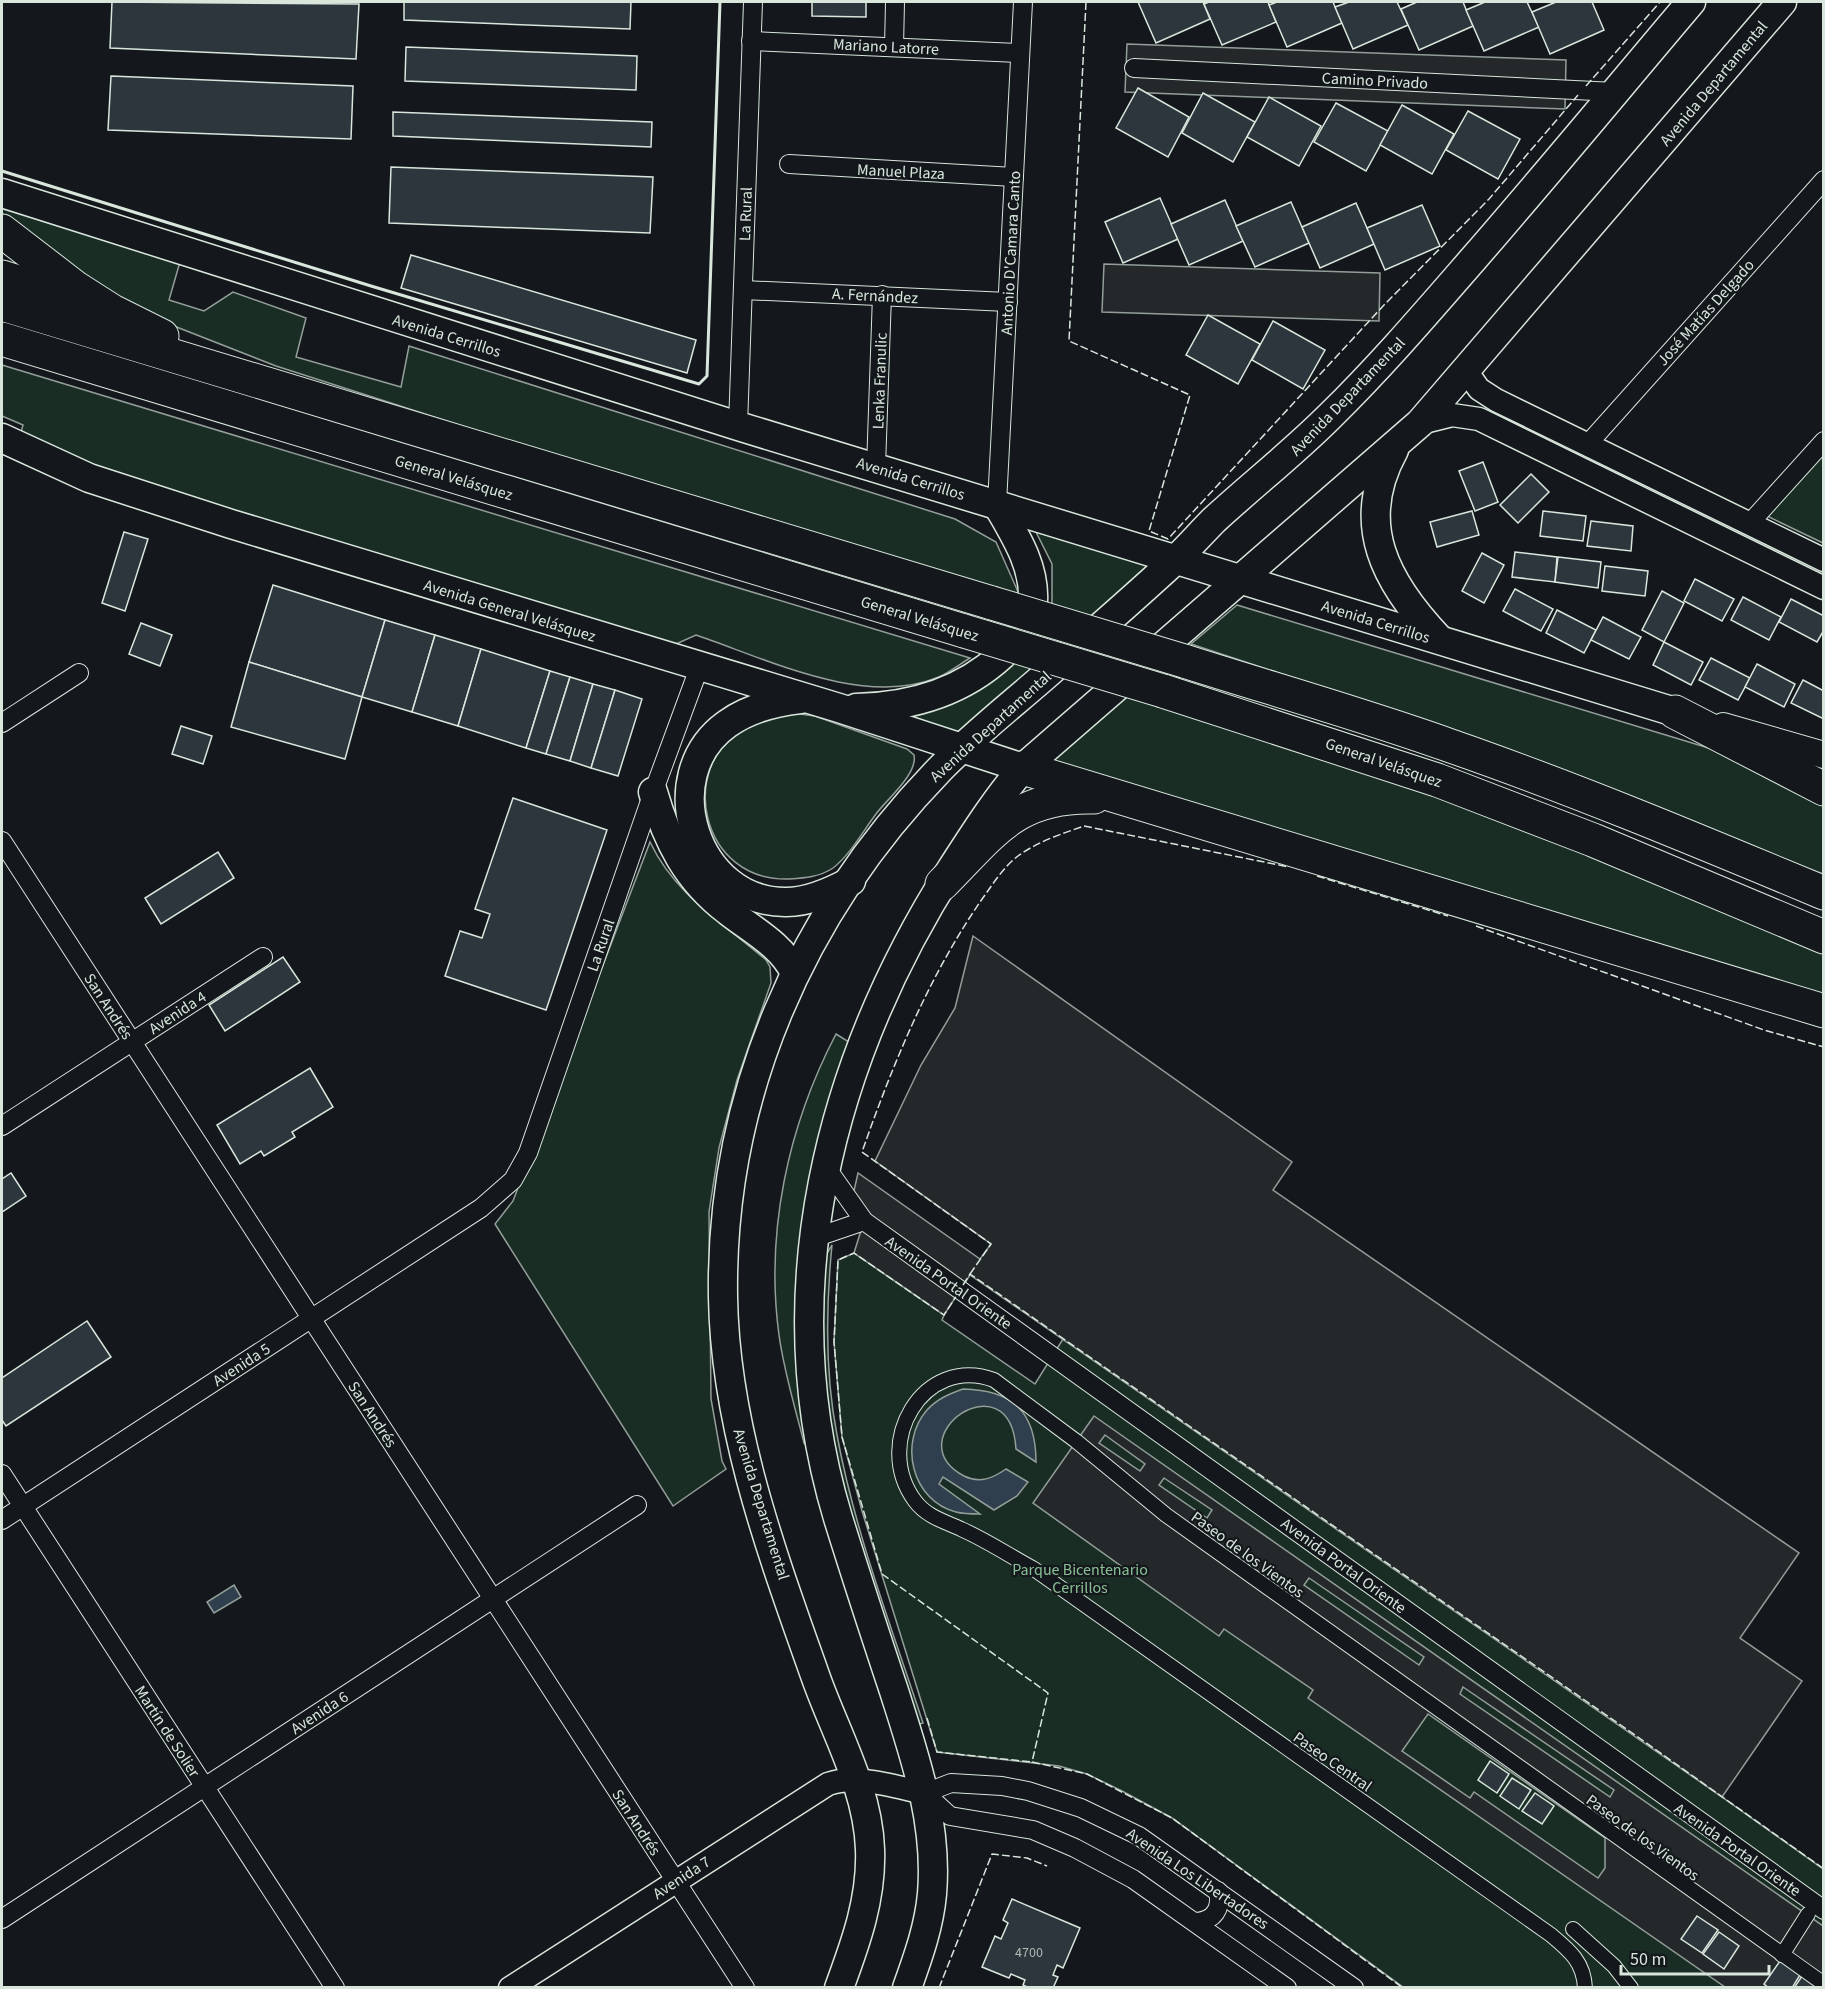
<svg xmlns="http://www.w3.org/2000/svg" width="1825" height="1989" viewBox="0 0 1825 1989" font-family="'Source Sans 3',sans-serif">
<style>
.green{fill:#1a2d24;stroke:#939e99;stroke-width:1.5}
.parking{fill:#24282b;stroke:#939e99;stroke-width:1.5;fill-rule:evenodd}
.water{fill:#2f3f4d;stroke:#939e99;stroke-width:1.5}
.building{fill:#2c363c;stroke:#d8e6dc;stroke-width:1.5}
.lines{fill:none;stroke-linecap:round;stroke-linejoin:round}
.pedestrian-casing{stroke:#d8e6dc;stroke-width:16}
.minor-casing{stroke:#d8e6dc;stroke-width:20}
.tertiary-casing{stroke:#d8e6dc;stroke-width:25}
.secondary-casing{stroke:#d8e6dc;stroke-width:28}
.primary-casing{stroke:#d8e6dc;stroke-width:31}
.motorway-casing{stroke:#d8e6dc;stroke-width:35}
.pedestrian{stroke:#14181c;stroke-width:14}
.minor{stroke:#14181c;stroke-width:18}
.tertiary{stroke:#14181c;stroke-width:22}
.secondary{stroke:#14181c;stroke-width:26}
.primary{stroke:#14181c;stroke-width:28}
.motorway{stroke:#14181c;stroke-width:33}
.motorway-bridge-casing{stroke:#d8e6dc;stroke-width:35;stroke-linecap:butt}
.motorway-bridge{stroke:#14181c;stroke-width:33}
.fence{stroke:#d8e6dc;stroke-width:1.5;stroke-dasharray:8 3;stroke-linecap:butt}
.wall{stroke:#d8e6dc;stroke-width:3}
.labels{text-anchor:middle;stroke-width:4.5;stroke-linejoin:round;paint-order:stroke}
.number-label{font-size:14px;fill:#adbab4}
.street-label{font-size:16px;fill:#d8e6dc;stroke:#14181c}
.park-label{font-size:16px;fill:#8ac095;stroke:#14181c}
</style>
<rect width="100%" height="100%" fill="#14181c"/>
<!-- green -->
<g class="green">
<path d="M2,200L182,255L169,300L204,311L233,292L306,318L296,357L401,387L409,346L955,519L996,542L1019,594L1004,595L686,498L276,366L151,317L76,275L2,213Z"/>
<path d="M2,365L970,658C960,664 950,672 939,677C864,708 767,659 696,635L676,644L563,619L19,440L23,425L2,416Z"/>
<path d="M1823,452V543L1767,516Z"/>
<path d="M1035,530L1148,565L962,735L903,713L1052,608V564Z"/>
<path d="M1237,605L1735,756L1823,803V874L1502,747L1191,644Z"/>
<path d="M1125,694L1424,788L1823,952V999L1046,762Z"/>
<path d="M792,713L815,716L907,749L914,755C918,774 887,799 876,814C863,831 850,855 833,868C820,877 804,878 789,879C701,882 675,767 747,724C759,717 779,716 792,713Z"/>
<path d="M650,842C675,895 723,923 766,960L770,967L771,983L737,1080L719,1148L709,1212L711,1399L722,1461L726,1469L673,1506L495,1224L513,1201Z"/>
<path d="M836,1034L849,1042L822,1128L810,1449L804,1443C795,1407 784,1372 779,1335C765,1232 788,1126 836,1034Z"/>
<path d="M832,1245C826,1306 825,1374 837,1435C855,1533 892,1628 923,1723L916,1725L841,1488L822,1372L824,1258Z"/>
<path d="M854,1253L944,1315L942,1320L1035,1384L1063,1339L1635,1735L1823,1869V1987H1403L1172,1818L1122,1791L1087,1774L1059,1766L937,1752L862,1511L842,1437L834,1342L838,1260Z"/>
</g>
<!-- parking -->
<g class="parking">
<path d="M1127,44L1566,60L1565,109L1125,92Z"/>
<path d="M1104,264L1380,273L1379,321L1102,312Z"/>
<path d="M973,936L1292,1162L1273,1190L1799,1553L1740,1638L1802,1681L1722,1797L970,1275L944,1315L854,1253L864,1221L851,1204L858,1173L980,1259L991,1244L875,1161L921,1065L955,1008Z"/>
<path d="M1094,1416L1823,1926V1987H1725L1308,1698L1313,1690L1224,1629L1219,1636L1033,1503ZM1105,1435L1145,1464L1140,1471L1099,1443ZM1164,1478L1212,1510L1207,1518L1159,1485ZM1309,1578L1424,1657L1419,1665L1304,1585ZM1463,1687L1614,1790L1610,1797L1460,1694ZM1428,1714L1605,1838V1868L1598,1878L1474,1792L1470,1798L1402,1751Z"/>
</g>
<!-- water -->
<g class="water">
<path d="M963,1389C1012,1390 1036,1411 1036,1462L1016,1449C1010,1356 894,1438 964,1476C980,1484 993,1478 1006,1469L1028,1482L1017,1496L994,1510L943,1477L939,1484L980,1514C972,1514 964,1514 956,1512C912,1501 898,1443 927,1410C937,1399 949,1394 963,1389Z"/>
<path d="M234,1585L241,1597L214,1613L207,1602Z"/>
</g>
<!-- building -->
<g class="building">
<path d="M112,2L359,4L356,59L110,48Z"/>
<path d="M404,2H631L630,29L404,20Z"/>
<path d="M812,2H866V17L812,16Z"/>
<path d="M1138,2H1203L1210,19L1156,43Z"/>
<path d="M1209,2H1268L1276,22L1222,45L1204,4Z"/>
<path d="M1277,2H1333L1342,23L1287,47L1269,5Z"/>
<path d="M1349,2H1397L1408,25L1353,49L1335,7Z"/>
<path d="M1417,2H1463L1473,26L1419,50L1401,9Z"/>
<path d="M1485,2H1527L1539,27L1484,51L1466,10Z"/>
<path d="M1556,2H1592L1604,30L1550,54L1532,12Z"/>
<path d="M406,47L637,56L636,90L405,81Z"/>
<path d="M111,76L353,86L351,139L108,130Z"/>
<path d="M1138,88L1189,117L1168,157L1116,128Z"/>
<path d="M1203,93L1255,122L1233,162L1182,133Z"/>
<path d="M1269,97L1321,126L1299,166L1247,137Z"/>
<path d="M1336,103L1388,131L1366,171L1314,142Z"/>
<path d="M1402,105L1454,134L1432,174L1380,145Z"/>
<path d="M1468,111L1520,139L1498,179L1446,150Z"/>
<path d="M393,112L652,122L651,147L393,136Z"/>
<path d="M391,167L653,177L650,233L389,223Z"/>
<path d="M1160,198L1178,239L1123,263L1105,222Z"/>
<path d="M1225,200L1243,241L1189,265L1171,224Z"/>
<path d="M1291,202L1309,243L1255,267L1236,226Z"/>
<path d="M1356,203L1374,244L1320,268L1302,227Z"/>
<path d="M1422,205L1440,246L1385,270L1367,228Z"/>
<path d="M411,255L696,340L687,373L401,288Z"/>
<path d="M1208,315L1260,344L1238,384L1186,355Z"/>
<path d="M1273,321L1325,350L1303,389L1252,360Z"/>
<path d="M1483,462L1498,502L1475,511L1459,471Z"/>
<path d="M1531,474L1549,492L1518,523L1500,505Z"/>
<path d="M1472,511L1479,535L1437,547L1430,522Z"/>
<path d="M1543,511L1586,516L1583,541L1540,536Z"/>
<path d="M1591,521L1633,526L1631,551L1587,546Z"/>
<path d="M124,532L148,539L125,611L102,603Z"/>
<path d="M1515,552L1557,557L1555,582L1512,577Z"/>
<path d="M1482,553L1504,565L1484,603L1462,591Z"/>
<path d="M1558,557L1601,562L1598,588L1555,582Z"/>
<path d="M1605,566L1648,571L1645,596L1602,591Z"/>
<path d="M1695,579L1734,599L1722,621L1684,601Z"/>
<path d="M273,585L385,620L362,697L249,662Z"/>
<path d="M1515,589L1553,609L1541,631L1503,611Z"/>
<path d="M1662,591L1684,603L1664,642L1642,630Z"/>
<path d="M1743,597L1781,617L1769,640L1731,620Z"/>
<path d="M1791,599L1824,616V630L1817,642L1779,622Z"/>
<path d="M1557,610L1596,630L1584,653L1546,633Z"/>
<path d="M1603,617L1641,637L1629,659L1591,640Z"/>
<path d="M385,620L435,635L412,712L362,697Z"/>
<path d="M141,623L172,635L160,666L129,654Z"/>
<path d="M435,635L481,649L458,726L412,712Z"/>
<path d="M1664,642L1703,662L1691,685L1653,665Z"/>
<path d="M481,649L550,671L526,748L458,726Z"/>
<path d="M1711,658L1750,678L1738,700L1699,680Z"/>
<path d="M249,662L362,697L345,759L231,727Z"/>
<path d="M1757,664L1795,684L1784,707L1745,687Z"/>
<path d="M550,671L570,677L546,754L526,748Z"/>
<path d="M570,677L593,684L570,761L546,754Z"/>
<path d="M1803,680L1824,691V719L1791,703Z"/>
<path d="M593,684L615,690L591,768L570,761Z"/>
<path d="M615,690L642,699L618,776L591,768Z"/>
<path d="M181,726L212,736L203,764L172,754Z"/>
<path d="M513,798L607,830L546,1010L445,976L460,931L482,938L490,914L475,909Z"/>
<path d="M218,852L234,878L161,924L145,898Z"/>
<path d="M283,957L300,982L225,1031L209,1005Z"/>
<path d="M310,1068L333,1107L292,1132L295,1137L264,1156L261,1151L240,1164L217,1125Z"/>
<path d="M11,1173L26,1196L2,1212V1179Z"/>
<path d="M87,1321L111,1357L6,1426L2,1420V1378Z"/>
<path d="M1490,1761L1509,1774L1497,1793L1478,1780Z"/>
<path d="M1512,1778L1531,1790L1519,1809L1500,1796Z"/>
<path d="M1535,1793L1554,1806L1542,1824L1522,1811Z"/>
<path d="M1012,1899L1080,1928L1063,1968L1057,1965L1053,1975L1058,1977L1053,1988H1029L1023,1985L1025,1980L1011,1974L1009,1978L982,1967L995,1936L1001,1939L1008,1923L1003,1920Z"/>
<path d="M1697,1916L1718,1930L1702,1953L1681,1939Z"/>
<path d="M1719,1932L1739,1946L1724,1969L1703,1954Z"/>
<path d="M1780,1961L1800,1975L1792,1988H1769L1764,1984Z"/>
<path d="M1802,1976L1818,1988H1794Z"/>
</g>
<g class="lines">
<!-- pedestrian casing -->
<g class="pedestrian-casing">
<g id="pedestrian">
<path d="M1573,1929L1614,1966L1631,1988"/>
<path d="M1782,1955L1808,1914"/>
<path d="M1585,1988C1584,1962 1569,1950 1551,1935L1034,1569C1010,1556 986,1540 961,1529C944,1521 927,1517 915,1501C872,1443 923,1354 994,1380L1076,1441L1166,1515L1824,1984"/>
</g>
</g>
<!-- minor casing -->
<g class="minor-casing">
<g id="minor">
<path d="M751,41L1020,53"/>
<path d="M894,47L895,2"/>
<path d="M1134,68L1615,92"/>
<path d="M789,164L1014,177"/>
<path d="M743,290L1008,302"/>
<path d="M738,426L753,2"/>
<path d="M1587,445L1824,180"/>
<path d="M876,467L882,295"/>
<path d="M997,504L1023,2"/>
<path d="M1749,524L1824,441"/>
<path d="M2,723L79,673"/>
<path d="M2,841L745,1988"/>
<path d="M2,1126L263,957"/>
<path d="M826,1167L864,1221L1824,1910"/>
<path d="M814,1238L864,1221"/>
<path d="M2,1474L335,1988"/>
<path d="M2,1520L481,1208L513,1180L528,1153L650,801L699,668"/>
<path d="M2,1919L637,1505"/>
<path d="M1197,1922C1214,1920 1222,1909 1218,1891"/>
<path d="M1287,1988L1133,1879L1075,1848L1033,1830L950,1816L925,1793L951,1783L1002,1786L1028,1791L1081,1808L1139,1836L1354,1988"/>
</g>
</g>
<!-- tertiary casing -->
<g class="tertiary-casing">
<g id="tertiary">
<path d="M1467,372L1479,389L1496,400L1824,560"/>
<path d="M1420,423L1452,415L1479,419L1824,588"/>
<path d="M510,1988L828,1784C857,1774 895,1787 925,1793"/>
</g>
</g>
<!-- secondary casing -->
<g class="secondary-casing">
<path id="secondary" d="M1723,726L1824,755"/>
</g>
<!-- primary casing -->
<g class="primary-casing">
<g id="primary">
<path d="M2,193L738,426L1675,712"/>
<path d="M2,438L89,478L231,524L839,708L1023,768"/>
<path d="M1394,450C1353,524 1386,583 1439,639"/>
<path d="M800,699C774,702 749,708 727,724C654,776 696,903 786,902C809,902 831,892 851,881"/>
<path d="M856,708C910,707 962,692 1002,655C1019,639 1032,625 1033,601C1035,565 1014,534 997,504"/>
<path d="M653,792C667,841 687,880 728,911C752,930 782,945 795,973"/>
<path d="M839,1988C856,1942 872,1898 870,1849C868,1789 836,1734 816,1678C773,1556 725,1429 723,1297C720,1097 801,912 940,769C976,732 1018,700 1056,666C1095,632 1134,598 1172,563C1187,549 1200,534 1214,520C1252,485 1293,453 1330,416C1381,366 1428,311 1475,257C1548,173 1619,87 1691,2"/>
<path d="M907,1988C918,1957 929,1927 932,1894C938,1823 915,1757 894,1691C875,1634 856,1576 838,1518C770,1293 828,1063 952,868C974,834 996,799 1023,768L1420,423L1782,2"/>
</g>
</g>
<!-- motorway casing -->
<g class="motorway-casing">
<g id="motorway">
<path d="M2,231L76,288L112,311L162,336"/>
<path d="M2,277L81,302"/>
<path d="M2,304L992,603"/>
<path d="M2,339L964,631"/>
<path d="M1184,661C1272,689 1361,714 1448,745C1575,789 1699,841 1824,893"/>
<path d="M1163,691L1437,780L1593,840L1824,937"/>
<path d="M1675,712L1824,789"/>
<path d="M1023,768L1824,1011"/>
<path d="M942,884C993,833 1015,795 1094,797"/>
</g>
</g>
<!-- pedestrian -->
<use href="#pedestrian" class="pedestrian"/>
<!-- minor -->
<use href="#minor" class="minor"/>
<!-- tertiary -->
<use href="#tertiary" class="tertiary"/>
<!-- secondary -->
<use href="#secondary" class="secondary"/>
<!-- primary -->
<use href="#primary" class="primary"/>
<!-- motorway -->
<use href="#motorway" class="motorway"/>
<!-- motorway-bridge casing -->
<g class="motorway-bridge-casing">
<g id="motorway-bridge">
<path d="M992,603L1184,661"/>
<path d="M964,631L1163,691"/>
</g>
</g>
<!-- motorway-bridge -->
<use href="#motorway-bridge" class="motorway-bridge"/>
<!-- fence -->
<g class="fence">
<path d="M1086,2L1069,341L1190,395L1149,531L1168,539L1384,305L1489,199L1578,95"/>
<path d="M1586,86L1660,2"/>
<path d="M1317,876L1448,916"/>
<path d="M1476,926L1764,1030L1824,1047"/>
<path d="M970,1274L991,1244L862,1152C892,1066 928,978 980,902C991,887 1003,867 1018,856C1037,842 1061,834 1084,826L1289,867"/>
<path d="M963,1285L970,1274L1635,1735L1824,1869"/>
<path d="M958,1293L944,1315L854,1253L838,1260L834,1342L842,1437L882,1574L1048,1693L1032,1762L1087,1774L1172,1818L1403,1988"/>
<path d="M927,1718L937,1752L1032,1762"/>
<path d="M939,1988L992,1854L1027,1858L1047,1866"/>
</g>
<!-- wall -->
<path class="wall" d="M2,171L371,286L699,384L707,376L720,2"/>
</g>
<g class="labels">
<!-- number labels -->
<g class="number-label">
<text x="1029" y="1957">4700</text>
</g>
<!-- street labels -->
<g class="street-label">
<text transform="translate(886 46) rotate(3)" y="6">Mariano Latorre</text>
<text transform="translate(1375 80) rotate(3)" y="6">Camino Privado</text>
<text transform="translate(1713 83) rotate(-50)" y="6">Avenida Departamental</text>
<text transform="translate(901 171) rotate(3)" y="6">Manuel Plaza</text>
<text transform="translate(745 214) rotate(-88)" y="6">La Rural</text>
<text transform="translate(1010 253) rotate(-87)" y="6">Antonio D'Camara Canto</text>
<text transform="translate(875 295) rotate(3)" y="6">A. Fernández</text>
<text transform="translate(1705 312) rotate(-48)" y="6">José Matías Delgado</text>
<text transform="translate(447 335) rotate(17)" y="6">Avenida Cerrillos</text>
<text transform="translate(879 381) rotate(-88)" y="6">Lenka Franulic</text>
<text transform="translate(1347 396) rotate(-46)" y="6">Avenida Departamental</text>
<text transform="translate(454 477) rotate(17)" y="6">General Velásquez</text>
<text transform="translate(911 478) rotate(17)" y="6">Avenida Cerrillos</text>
<text transform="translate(510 610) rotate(17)" y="6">Avenida General Velásquez</text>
<text transform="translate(920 618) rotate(17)" y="6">General Velásquez</text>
<text transform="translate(1376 621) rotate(17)" y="6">Avenida Cerrillos</text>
<text transform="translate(990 726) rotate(-42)" y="6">Avenida Departamental</text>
<text transform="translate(1384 762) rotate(19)" y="6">General Velásquez</text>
<text transform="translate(600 945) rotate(-71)" y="6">La Rural</text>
<text transform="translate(109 1006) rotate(57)" y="6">San Andrés</text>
<text transform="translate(177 1012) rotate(-33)" y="6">Avenida 4</text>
<text transform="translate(949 1282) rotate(35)" y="6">Avenida Portal Oriente</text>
<text transform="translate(241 1364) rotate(-33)" y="6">Avenida 5</text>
<text transform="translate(373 1414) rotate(57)" y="6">San Andrés</text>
<text transform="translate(762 1504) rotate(73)" y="6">Avenida Departamental</text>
<text transform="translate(1248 1554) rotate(36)" y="6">Paseo de los Vientos</text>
<text transform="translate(1344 1565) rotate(36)" y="6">Avenida Portal Oriente</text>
<text transform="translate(319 1712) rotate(-33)" y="6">Avenida 6</text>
<text transform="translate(168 1731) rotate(57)" y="6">Martín de Solier</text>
<text transform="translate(1333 1761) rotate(35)" y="6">Paseo Central</text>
<text transform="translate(637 1822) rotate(57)" y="6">San Andrés</text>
<text transform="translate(1643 1837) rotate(36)" y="6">Paseo de los Vientos</text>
<text transform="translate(1738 1849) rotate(35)" y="6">Avenida Portal Oriente</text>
<text transform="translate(681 1877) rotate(-33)" y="6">Avenida 7</text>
<text transform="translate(1198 1878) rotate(34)" y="6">Avenida Los Libertadores</text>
</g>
<!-- park labels -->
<g class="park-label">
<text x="1080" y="1575">Parque Bicentenario<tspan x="1080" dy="18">Cerrillos</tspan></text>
</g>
</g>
<!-- border -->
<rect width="1825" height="1989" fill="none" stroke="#d8e6dc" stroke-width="6"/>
<!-- scale -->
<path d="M1621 1965v9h148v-9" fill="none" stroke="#d8e6dc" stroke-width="3"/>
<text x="1630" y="1965" font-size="18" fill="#d8e6dc" stroke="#14181c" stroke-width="4.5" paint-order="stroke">50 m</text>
</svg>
